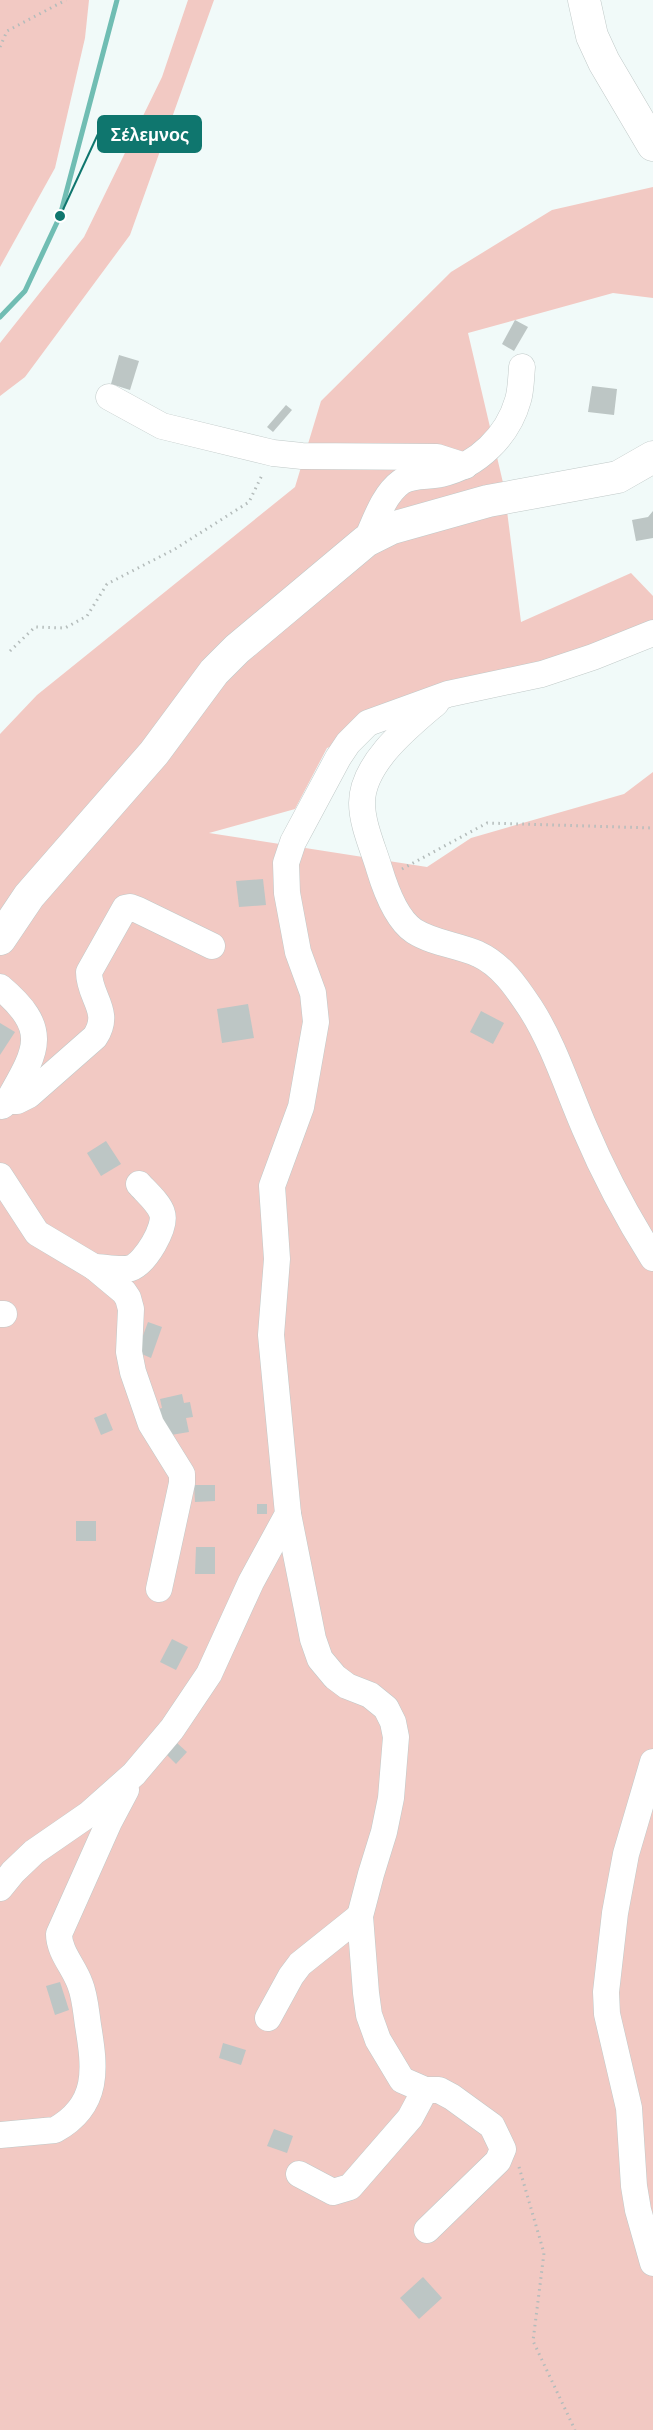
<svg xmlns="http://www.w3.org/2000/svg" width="653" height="2430" viewBox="0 0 653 2430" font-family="Poppins,sans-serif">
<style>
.green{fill:#f2c9c3}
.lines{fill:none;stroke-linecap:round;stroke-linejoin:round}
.stream{stroke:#70bdb3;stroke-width:5}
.building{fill:#bdc6c5}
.minor-casing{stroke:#c0c9c8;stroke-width:27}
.major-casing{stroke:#c0c9c8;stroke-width:33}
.path{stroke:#b4bcbb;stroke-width:3;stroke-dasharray:1.5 4.5;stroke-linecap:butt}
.minor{stroke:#fff;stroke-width:26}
.major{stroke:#fff;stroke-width:32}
.leader{fill:none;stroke:#0f766e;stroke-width:2}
.callout-dot{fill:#0f766e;stroke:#fff;stroke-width:2}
.callout{fill:#0f766e;stroke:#0f766e;stroke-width:2}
.callout-label{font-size:18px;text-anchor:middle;font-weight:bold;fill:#fff}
</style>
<rect width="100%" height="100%" fill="#f1faf9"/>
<!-- green -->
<g class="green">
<path d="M0,0H89L85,38L55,168L0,267Z"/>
<path d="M188,0H214L130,235L25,377L0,396V343L84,237L162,77Z"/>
<path d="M653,187V298L613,293L468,333L504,487L521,622L631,573L653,596V642L456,702L327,748L295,809L209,833L427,867L471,838L624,794L653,772V2430H0V734L37,695L295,487L321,401L451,272L552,210Z"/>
</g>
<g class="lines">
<!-- stream -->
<path class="stream" d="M0,317L25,291L60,216L117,0"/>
</g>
<!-- building -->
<g class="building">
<path d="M515,320L528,327L514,351L502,344Z"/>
<path d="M119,355L139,361L130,390L111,384Z"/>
<path d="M592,386L617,389L614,415L588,412Z"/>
<path d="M286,405L292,410L273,432L267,427Z"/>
<path d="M653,511V538L636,541L632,520L648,517Z"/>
<path d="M263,879L266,905L239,907L236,881Z"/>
<path d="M248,1004L254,1038L222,1043L217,1009Z"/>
<path d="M481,1011L504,1023L493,1044L470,1032Z"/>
<path d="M0,1023L15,1032L0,1055Z"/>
<path d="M106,1141L121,1164L101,1176L87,1153Z"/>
<path d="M148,1322L162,1327L151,1358L137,1352Z"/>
<path d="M182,1394L184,1403L190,1402L193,1417L186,1418L189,1432L165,1436L153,1410L162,1408L160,1399Z"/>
<path d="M106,1413L113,1430L101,1435L94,1418Z"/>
<path d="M194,1485H215V1501L195,1502Z"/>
<rect x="257" y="1504" width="10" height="10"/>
<rect x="76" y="1521" width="20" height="20"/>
<path d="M196,1547H215V1574H195Z"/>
<path d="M172,1639L188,1647L176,1670L160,1662Z"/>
<path d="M177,1743L187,1752L176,1764L166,1754Z"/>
<path d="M60,1982L69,2010L55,2015L46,1986Z"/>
<path d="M223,2043L246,2050L241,2065L219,2058Z"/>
<path d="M274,2129L293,2136L287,2153L267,2146Z"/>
<path d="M423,2277L442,2298L419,2319L400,2298Z"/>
</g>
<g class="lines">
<!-- minor casing -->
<g class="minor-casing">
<g id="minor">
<path d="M109,397L162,426L273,453L302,456L437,457L465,466"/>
<path d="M366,541C375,522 383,495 401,482C412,474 429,477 441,474C477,466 508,436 518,400C521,390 521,378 522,367"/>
<path d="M436,703C409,726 362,763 362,803C362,824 373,848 379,868C385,888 396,919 414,931C433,943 457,945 478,954C502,965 517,988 531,1009C554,1045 568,1090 585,1129C604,1174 627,1217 653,1258"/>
<path d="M0,987C51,1030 37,1050 8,1101L2,1106"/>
<path d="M8,1101H17L29,1095L95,1037C112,1011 89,998 89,972L125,908L130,907L138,910L212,946"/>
<path d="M0,1176L37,1233L94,1267L124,1292L128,1298L131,1309L129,1352L133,1372L151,1424L182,1474V1483L159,1589"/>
<path d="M94,1267C104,1267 121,1271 131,1268C145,1263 167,1227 162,1213C159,1203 146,1192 139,1184"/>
<path d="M0,1314H4"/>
<path d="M288,1514L313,1639L320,1659L335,1677L347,1686L370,1695L386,1708L393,1722L396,1737L391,1798L384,1832L371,1874L360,1916L366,1993L369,2015L378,2040L402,2080L425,2090H439L452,2097L492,2126L503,2149L498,2161L427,2230"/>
<path d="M653,1762L626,1854L615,1913L606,1992L607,2014L629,2108L634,2186L638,2210L653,2263"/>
<path d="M0,1888L13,1872L34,1852L89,1814L134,1774L172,1729L209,1674L251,1582L288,1514L271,1335L277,1259L272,1186L301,1107L316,1022L313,993L298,952L287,893L286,863L293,842L338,758L348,743L368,723L448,694L542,674L593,657L653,633"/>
<path d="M268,2018L291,1976L300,1964L360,1916"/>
<path d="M0,2135L55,2130C100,2105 95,2068 88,2025C86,2012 85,1996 80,1984C74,1967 59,1952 59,1934L109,1822L126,1790"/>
<path d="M299,2174L333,2192L350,2187L410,2118L425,2090"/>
</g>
</g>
<!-- major casing -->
<g class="major-casing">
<g id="major">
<path d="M584,0L592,36L604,62L653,145"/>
<path d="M0,939L29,896L154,753L214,672L237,649L366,541L392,528L488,501L618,477L653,457"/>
</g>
</g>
<!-- path -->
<g class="path">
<path d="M0,47L7,31L66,0"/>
<path d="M10,651L35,627L65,628L87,616L107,584L175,549L249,502L263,473"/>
<path d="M402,869L487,823L653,828"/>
<path d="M519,2167L544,2253L533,2341L575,2430"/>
</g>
<!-- minor -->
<use href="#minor" class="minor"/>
<!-- major -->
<use href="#major" class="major"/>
</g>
<!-- callouts -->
<path class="leader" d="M60 216L98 134"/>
<circle class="callout-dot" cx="60" cy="216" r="6"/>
<rect class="callout" x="98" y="116" width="103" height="36" rx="6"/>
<g class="callout-label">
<text x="150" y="141">Σέλεμνος</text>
</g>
</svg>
